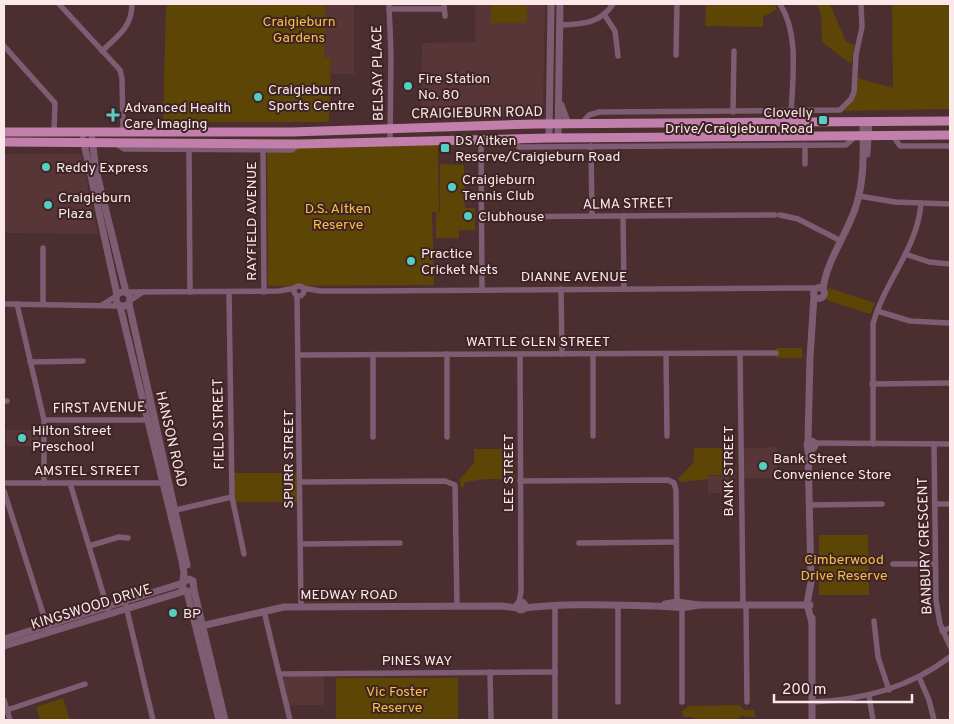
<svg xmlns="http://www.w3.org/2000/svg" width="954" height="724" viewBox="0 0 954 724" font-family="Overpass,sans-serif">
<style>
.built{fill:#583537}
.green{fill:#5d4505}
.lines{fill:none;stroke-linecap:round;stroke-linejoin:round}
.minor{stroke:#7e5c72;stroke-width:5.5}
.tertiary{stroke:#7e5c72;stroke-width:7}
.primary{stroke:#c27fab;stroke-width:9}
.poi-dot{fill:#56cec4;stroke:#3f2426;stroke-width:2}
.labels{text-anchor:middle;stroke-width:4;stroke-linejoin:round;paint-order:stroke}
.park-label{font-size:14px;fill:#f7c043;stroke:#3f2426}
.street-label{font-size:14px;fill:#fbe8e9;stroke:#3f2426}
.poi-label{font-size:14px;fill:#fbe8e9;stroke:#3f2426;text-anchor:start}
</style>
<rect width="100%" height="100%" fill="#4a2e30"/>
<!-- built -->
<g class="built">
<path d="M326,4H354V74H331V58H324Z"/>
<path d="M475,4H545L543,114L540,117H421L422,43L475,42Z"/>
<path d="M4,154H81L98,234L4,233Z"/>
<path d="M6,430H38L39,446H6Z"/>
<path d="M777,447V478H743V448Z"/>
<path d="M735,475V493H708V476Z"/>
<path d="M324,675V705H292L289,708L283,681L285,677Z"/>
</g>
<!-- green -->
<g class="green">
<path d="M166,4H326L324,58H331L329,122H163Z"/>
<rect x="491" y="4" width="36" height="19"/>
<path d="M706,4H774L777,9L763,17V27L705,26Z"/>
<path d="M816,4H830L846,42L855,45L851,64L822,42L821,13Z"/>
<path d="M892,4H950V109L843,111C854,101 857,93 857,78L893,88Z"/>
<path d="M438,145L439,212H432L434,285L268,286L267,147Z"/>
<path d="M440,164L464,165L465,208H475V230H459V238H436V213L440,212Z"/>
<path d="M829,288L875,303L870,314L826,300Z"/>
<rect x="776" y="348" width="26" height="10"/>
<path d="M694,448H732V475H709L708,479L680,482L678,479L693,463Z"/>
<path d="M474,449H515V479H486L465,482L462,490L459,480L474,463Z"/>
<path d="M233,473H298V502H235Z"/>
<path d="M819,535H868L869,595H819Z"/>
<rect x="336" y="678" width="122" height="42"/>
<path d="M63,698L70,720H40L36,707Z"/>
<path d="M739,705L744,710H754L755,717L741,716L736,720H697L692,717H683L682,711L689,706Z"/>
</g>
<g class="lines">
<!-- minor -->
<g class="minor">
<path d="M59,4L120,70L122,79L123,132"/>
<path d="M389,4L391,55L390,142"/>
<path d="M444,4L445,16"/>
<path d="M780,4C801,37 791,84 791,123"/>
<path d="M389,9H444"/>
<path d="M604,14L615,31L618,56"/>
<path d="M559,25C582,24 600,24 613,4"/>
<path d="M4,46L55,103L54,131"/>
<path d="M102,51C118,36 132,27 132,4"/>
<path d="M676,55L677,4"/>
<path d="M733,112L734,51"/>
<path d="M582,123L589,115L599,112L840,110L851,99L854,92L856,55L862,27L861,4"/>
<path d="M893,136L900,146H950"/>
<path d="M481,139L482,290"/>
<path d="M513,139L519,147L846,145L856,136"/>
<path d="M115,143L124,149L292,150L299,144"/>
<path d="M591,146L592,216"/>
<path d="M189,150L190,292"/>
<path d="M263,150L264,292"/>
<path d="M805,164V145"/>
<path d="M859,196L895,202L950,204"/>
<path d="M780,215L798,219L841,241"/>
<path d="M623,216L624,289"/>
<path d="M481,217L775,215"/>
<path d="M905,254L929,262L950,264"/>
<circle cx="299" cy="291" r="5"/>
<path d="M303,288L320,291H370L816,288"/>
<path d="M561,289L562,354"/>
<path d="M126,292L279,291L295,288"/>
<path d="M229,292L232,497L244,554"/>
<path d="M297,296L301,607"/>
<path d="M131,300L143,292"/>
<path d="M4,304L119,306"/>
<path d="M17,304L44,420V483"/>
<path d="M43,304V248"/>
<path d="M102,305L116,296"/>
<path d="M877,311L910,321L949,323"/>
<path d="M740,353L743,605"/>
<path d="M447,354V437"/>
<path d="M593,354V436"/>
<path d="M666,354L667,436"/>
<path d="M299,355L776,353"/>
<path d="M373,355V437"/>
<path d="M30,362L83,361"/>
<path d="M872,384L950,383"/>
<path d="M4,401H7"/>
<path d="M44,420H148"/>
<path d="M814,443L950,444"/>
<path d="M873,444V324C884,282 918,248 921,203"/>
<path d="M934,444L936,600L940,624L950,646"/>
<path d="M520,481L668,480L674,483L676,490L677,605"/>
<path d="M301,482L445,481L455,485L457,606"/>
<path d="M4,483H163"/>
<path d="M70,483L108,610"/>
<path d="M4,491L48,629"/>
<path d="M935,504H950"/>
<path d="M811,505L882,504"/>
<path d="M176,510L232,497"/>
<path d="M579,543L676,542"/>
<path d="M301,544L400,543"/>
<path d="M89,546L119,537L128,538"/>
<path d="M893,564H935"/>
<path d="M519,602L521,591L520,354"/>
<path d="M746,605L747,702"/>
<path d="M126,606L153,720"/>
<path d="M555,606V720"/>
<path d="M618,606V702"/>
<path d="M682,606V702"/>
<path d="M264,611L290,720"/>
<path d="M874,621L878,657L889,690"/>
<path d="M942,631L950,628"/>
<path d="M490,672L491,720"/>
<path d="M279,674L555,672"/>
<path d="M919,677L929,700L934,720"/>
<path d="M869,696L873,720"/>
<path d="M4,700L10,720"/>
<path d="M812,702C863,700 909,688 950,657"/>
<path d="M7,710L85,684"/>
</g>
<!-- tertiary -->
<g class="tertiary">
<path d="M561,105L568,124"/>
<path d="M549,138L551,4"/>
<path d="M558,138L560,4"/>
<path d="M83,139L117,295"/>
<path d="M92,139L96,170L126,292"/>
<path d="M867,154L869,122"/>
<circle cx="819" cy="293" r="5.5"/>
<path d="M823,289C827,259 847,235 856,206C865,179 863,150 863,122"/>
<circle cx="123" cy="299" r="7"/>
<path d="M129,304L187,565"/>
<path d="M120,306L182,561L184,573L182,587L187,592L194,590L193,581L189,579L184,582"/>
<path d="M808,441L810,358L814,296"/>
<circle cx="811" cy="445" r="4"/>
<path d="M808,448L811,582L807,604L812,623"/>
<path d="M194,590L225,720"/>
<path d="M187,592L219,720"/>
<circle cx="521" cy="606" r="4"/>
<path d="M665,604L677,602L699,605H810"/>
<path d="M524,608C566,603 611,605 654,606C672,606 681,610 699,605"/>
<path d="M812,618V720"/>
<path d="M197,627L284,607L502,606L518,608"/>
<path d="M4,639L183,583"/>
<path d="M4,646L185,591"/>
</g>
<!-- primary -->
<g class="primary">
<path d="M4,132H292L534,124L950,121"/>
<path d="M4,142L299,144L549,138L950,135"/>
</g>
</g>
<!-- markers -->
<g class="poi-dot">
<circle cx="408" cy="86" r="5"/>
<circle cx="258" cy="97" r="5"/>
<path d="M110.5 107.5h5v5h5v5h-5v5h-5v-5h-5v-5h5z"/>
<rect x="818" y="115" width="10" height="10" rx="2.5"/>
<rect x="440" y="143" width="10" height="10" rx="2.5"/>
<circle cx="46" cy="167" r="5"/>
<circle cx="452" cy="187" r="5"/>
<circle cx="48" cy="205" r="5"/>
<circle cx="468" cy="216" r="5"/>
<circle cx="411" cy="261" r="5"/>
<circle cx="22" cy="438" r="5"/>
<circle cx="763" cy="466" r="5"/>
<circle cx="173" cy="613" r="5"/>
</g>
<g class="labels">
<!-- park labels -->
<g class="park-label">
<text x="299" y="26">Craigieburn<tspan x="299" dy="16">Gardens</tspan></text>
<text x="338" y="213">D.S. Aitken<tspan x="338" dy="16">Reserve</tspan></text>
<text x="844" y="564">Cimberwood<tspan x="844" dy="16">Drive Reserve</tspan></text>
<text x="397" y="696">Vic Foster<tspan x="397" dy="16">Reserve</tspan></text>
</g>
<!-- street labels -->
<g class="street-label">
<text transform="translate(377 73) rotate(-91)" y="5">BELSAY PLACE</text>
<text transform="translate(477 112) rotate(-1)" y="5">CRAIGIEBURN ROAD</text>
<text transform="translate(628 203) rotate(-1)" y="5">ALMA STREET</text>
<text transform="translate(251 221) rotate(-90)" y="5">RAYFIELD AVENUE</text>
<text x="574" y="281">DIANNE AVENUE</text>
<text x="538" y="346">WATTLE GLEN STREET</text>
<text transform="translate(99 407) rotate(-1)" y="5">FIRST AVENUE</text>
<text transform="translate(218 424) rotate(-91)" y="5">FIELD STREET</text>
<text transform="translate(172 439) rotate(77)" y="5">HANSON ROAD</text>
<text transform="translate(288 459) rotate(-90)" y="5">SPURR STREET</text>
<text x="87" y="475">AMSTEL STREET</text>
<text transform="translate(728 471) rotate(-90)" y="5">BANK STREET</text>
<text transform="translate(508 473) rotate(-90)" y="5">LEE STREET</text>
<text transform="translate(924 546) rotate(-92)" y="5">BANBURY CRESCENT</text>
<text x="349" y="599">MEDWAY ROAD</text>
<text transform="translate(91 606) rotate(-17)" y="5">KINGSWOOD DRIVE</text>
<text x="417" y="665">PINES WAY</text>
</g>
<!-- poi labels -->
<g class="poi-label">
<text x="418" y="83">Fire Station<tspan x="418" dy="16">No. 80</tspan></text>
<text x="268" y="94">Craigieburn<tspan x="268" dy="16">Sports Centre</tspan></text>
<text x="124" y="112">Advanced Health<tspan x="124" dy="16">Care Imaging</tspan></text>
<text x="813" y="117" text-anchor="end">Clovelly<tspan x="813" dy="16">Drive/Craigieburn Road</tspan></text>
<text x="455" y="145">DS Aitken<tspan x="455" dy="16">Reserve/Craigieburn Road</tspan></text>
<text x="56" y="172">Reddy Express</text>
<text x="462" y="184">Craigieburn<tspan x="462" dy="16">Tennis Club</tspan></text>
<text x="58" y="202">Craigieburn<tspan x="58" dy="16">Plaza</tspan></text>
<text x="478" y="221">Clubhouse</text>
<text x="421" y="258">Practice<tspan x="421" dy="16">Cricket Nets</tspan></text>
<text x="32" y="435">Hilton Street<tspan x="32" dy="16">Preschool</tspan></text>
<text x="773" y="463">Bank Street<tspan x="773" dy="16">Convenience Store</tspan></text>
<text x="183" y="618">BP</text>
</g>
</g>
<!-- border -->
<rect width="954" height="724" fill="none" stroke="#fbe8e9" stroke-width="10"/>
<!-- scale -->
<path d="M774 694v8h138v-8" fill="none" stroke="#fbe8e9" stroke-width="2.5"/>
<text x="782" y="694" font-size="15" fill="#fbe8e9" stroke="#3f2426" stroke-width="4" paint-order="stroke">200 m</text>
</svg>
